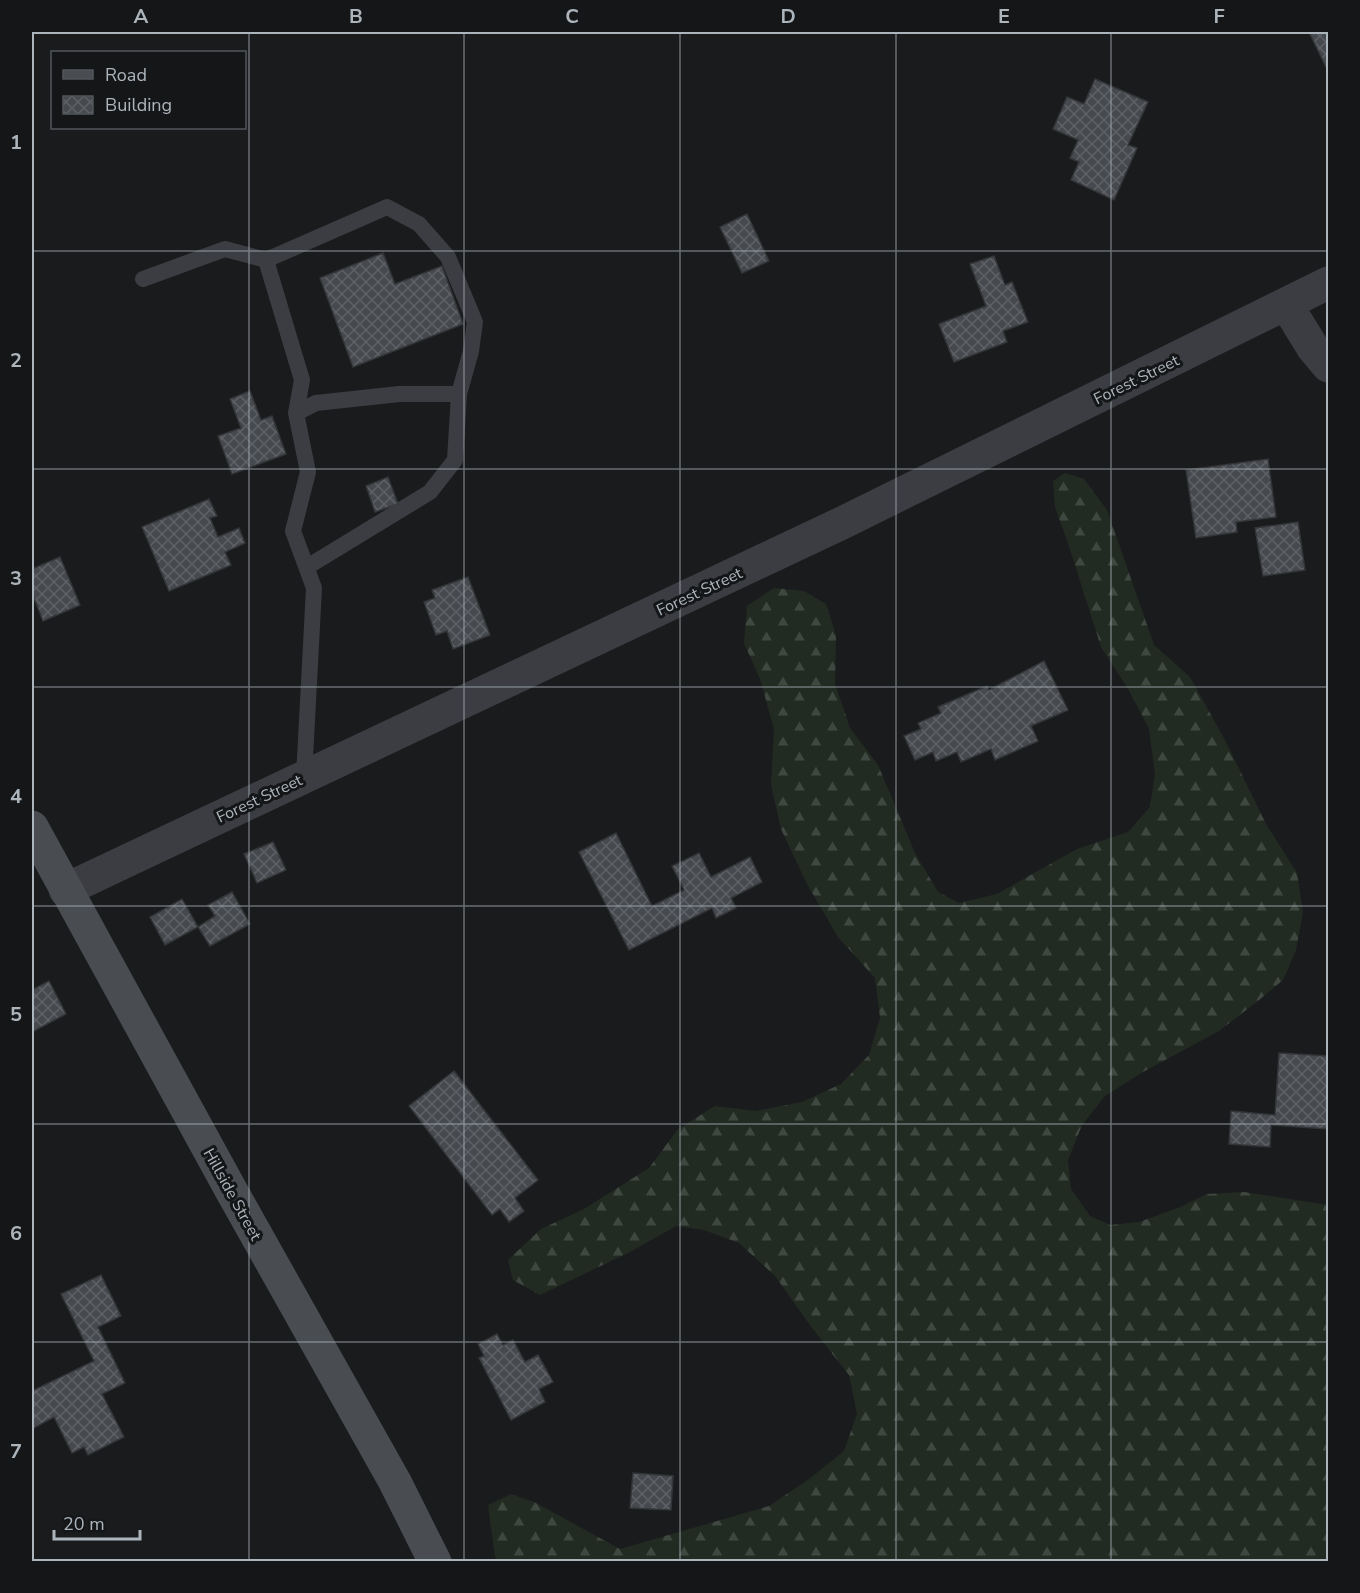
<svg xmlns="http://www.w3.org/2000/svg" width="1360" height="1593" viewBox="0 0 1360 1593" font-family="'Nunito Sans',sans-serif">
<style>
.forest{fill:url(#forest-firs)}
.building{fill:url(#building-cross-hatch);stroke:#343539;stroke-width:1.5}
.lines{fill:none;stroke-linecap:round;stroke-linejoin:round}
.lane{stroke:#3b3d42;stroke-width:16}
.street{stroke:#3b3d42;stroke-width:33}
.secondary{stroke:#494d52;stroke-width:33}
.grid{fill:none;stroke:#acb5bc;stroke-width:1.5;stroke-opacity:0.55}
.labels{text-anchor:middle;stroke-width:6;stroke-linejoin:round;paint-order:stroke}
.street-label{font-size:16px;fill:#acb5bc;stroke:#151618}
.neatline{fill:none;stroke:#acb5bc;stroke-width:2}
.grid-label{font-size:20px;text-anchor:middle;font-weight:bold;fill:#acb5bc}
</style>
<defs>
<pattern id="forest-firs" width="22" height="20" patternUnits="userSpaceOnUse" patternTransform="scale(1.5)"><rect width="22" height="20" fill="#222b22"/><path d="M5 1l3.5 6h-7zM16 11l3.5 6h-7z" fill="#3f4840"/></pattern>
<pattern id="building-cross-hatch" width="8" height="8" patternUnits="userSpaceOnUse" patternTransform="scale(1.5)"><rect width="8" height="8" fill="#46494d"/><path d="M0 0l8 8M0 8l8-8" fill="none" stroke="#5e6165"/></pattern>
</defs>
<rect width="100%" height="100%" fill="#1a1b1d"/>
<!-- forest -->
<path class="forest" d="M1065,473L1084,479L1107,510L1154,645L1190,677L1226,742L1266,824L1297,873L1303,912L1296,950L1283,980L1258,1001L1219,1031L1143,1072L1105,1096L1082,1125L1068,1160L1071,1189L1090,1216L1110,1225L1139,1222L1178,1208L1207,1194L1244,1192L1328,1205V1561H499L495,1557L488,1505L511,1494L536,1503L620,1549L769,1506L809,1479L844,1451L857,1414L849,1375L812,1328L775,1276L739,1243L704,1230L676,1226L630,1252L540,1295L513,1280L508,1260L541,1229L584,1209L649,1168L678,1129L715,1106L756,1111L802,1102L841,1084L869,1055L880,1018L875,978L838,937L807,884L781,829L771,785L774,729L760,679L744,643L747,606L774,588L804,591L826,604L836,635L835,684L850,728L878,765L915,853L938,892L959,903L997,894L1077,849L1128,832L1150,807L1155,774L1149,729L1130,692L1101,647L1069,546L1055,507L1053,481Z"/>
<!-- building -->
<g class="building">
<path d="M1314,32H1328V66L1326,67L1310,34Z"/>
<path d="M1095,79L1148,102L1128,145L1137,148L1114,200L1071,180L1079,162L1070,158L1078,140L1053,129L1067,97L1084,104Z"/>
<path d="M747,214L769,261L742,273L720,227Z"/>
<path d="M383,253L395,284L442,266L463,324L353,367L320,278Z"/>
<path d="M994,256L1005,285L1012,282L1028,322L1003,331L1007,342L954,362L939,324L986,306L970,264Z"/>
<path d="M250,391L261,420L272,416L286,454L232,474L218,436L241,428L230,399Z"/>
<path d="M1268,459L1276,517L1236,522L1237,532L1196,538L1186,470Z"/>
<path d="M388,477L398,504L375,512L366,486Z"/>
<path d="M209,499L217,516L210,518L218,537L239,528L245,543L225,552L231,565L169,591L142,527Z"/>
<path d="M1298,522L1305,570L1263,576L1255,528Z"/>
<path d="M60,557L80,605L43,621L32,593V569Z"/>
<path d="M468,577L490,635L453,649L447,631L436,635L424,602L435,598L432,590Z"/>
<path d="M1044,661L1068,710L1031,726L1038,741L995,760L991,749L961,762L957,752L936,761L933,752L915,760L904,736L921,729L918,723L941,713L938,707L987,686L989,690Z"/>
<path d="M616,833L652,906L684,890L672,866L699,853L711,877L750,857L762,882L731,898L736,908L716,918L712,908L629,950L579,852Z"/>
<path d="M273,842L286,870L257,883L244,854Z"/>
<path d="M232,892L250,924L210,946L198,927L215,916L208,905Z"/>
<path d="M182,899L198,927L165,945L150,917Z"/>
<path d="M49,981L66,1014L32,1032V990Z"/>
<path d="M1279,1053L1328,1056V1129L1271,1125L1270,1147L1229,1144L1231,1111L1275,1115Z"/>
<path d="M454,1071L538,1180L515,1198L524,1211L509,1222L500,1209L492,1215L409,1106Z"/>
<path d="M101,1275L121,1316L98,1327L125,1383L102,1394L124,1437L88,1455L84,1447L72,1453L54,1417L32,1429V1391L94,1361L61,1294Z"/>
<path d="M497,1334L503,1345L513,1340L525,1362L538,1355L553,1382L539,1389L545,1402L511,1420L479,1358L484,1356L478,1344Z"/>
<path d="M633,1473L673,1476L671,1510L630,1508Z"/>
</g>
<g class="lines">
<!-- lane -->
<g class="lane">
<path d="M143,279L225,249L266,260"/>
<path d="M296,413L316,403L399,394H459L471,351L475,322L448,257L419,224L387,207L266,260L302,380L296,413L308,472L293,531L314,588L304,777"/>
<path d="M307,567L430,492L455,460L459,394"/>
</g>
<!-- street -->
<g class="street">
<path d="M1286,304L1313,348L1328,366"/>
<path d="M65,890L842,523L1328,283"/>
</g>
<!-- secondary -->
<path class="secondary" d="M32,827L231,1190L395,1482L435,1562"/>
</g>
<!-- grid -->
<path class="grid" d="M249,32V1562M464,32V1562M680,32V1562M896,32V1562M1111,32V1562M32,251H1328M32,469H1328M32,687H1328M32,906H1328M32,1124H1328M32,1342H1328"/>
<g class="labels">
<!-- street labels -->
<g class="street-label">
<text transform="translate(1136 379) rotate(-26)" y="6">Forest Street</text>
<text transform="translate(699 591) rotate(-25)" y="6">Forest Street</text>
<text transform="translate(259 798) rotate(-25)" y="6">Forest Street</text>
<text transform="translate(233 1194) rotate(61)" y="6">Hillside Street</text>
</g>
</g>
<!-- border -->
<rect width="1360" height="1593" fill="none" stroke="#151618" stroke-width="66"/>
<!-- legend -->
<rect x="51" y="51" width="195" height="78" fill="#151618" stroke="#51565a" stroke-width="1.5"/>
<rect x="63" y="70" width="30" height="9" fill="#494d52" stroke="#51565a" stroke-width="1.5"/>
<text x="105" y="81" font-size="18" fill="#acb5bc">Road</text>
<rect x="63" y="96" width="30" height="18" fill="url(#building-cross-hatch)" stroke="#51565a" stroke-width="1.5"/>
<text x="105" y="111" font-size="18" fill="#acb5bc">Building</text>
<!-- scale -->
<path d="M54 1530v9h86v-9" fill="none" stroke="#acb5bc" stroke-width="3"/>
<text x="63" y="1530" font-size="18" fill="#acb5bc" stroke="#151618" stroke-width="4.5" paint-order="stroke">20 m</text>
<rect x="33" y="33" width="1294" height="1527" class="neatline"/>
<g class="grid-label">
<text x="141" y="23">A</text>
<text x="356" y="23">B</text>
<text x="572" y="23">C</text>
<text x="788" y="23">D</text>
<text x="1004" y="23">E</text>
<text x="1219" y="23">F</text>
<text x="16" y="149">1</text>
<text x="16" y="367">2</text>
<text x="16" y="585">3</text>
<text x="16" y="803">4</text>
<text x="16" y="1021">5</text>
<text x="16" y="1240">6</text>
<text x="16" y="1458">7</text>
</g>
</svg>
